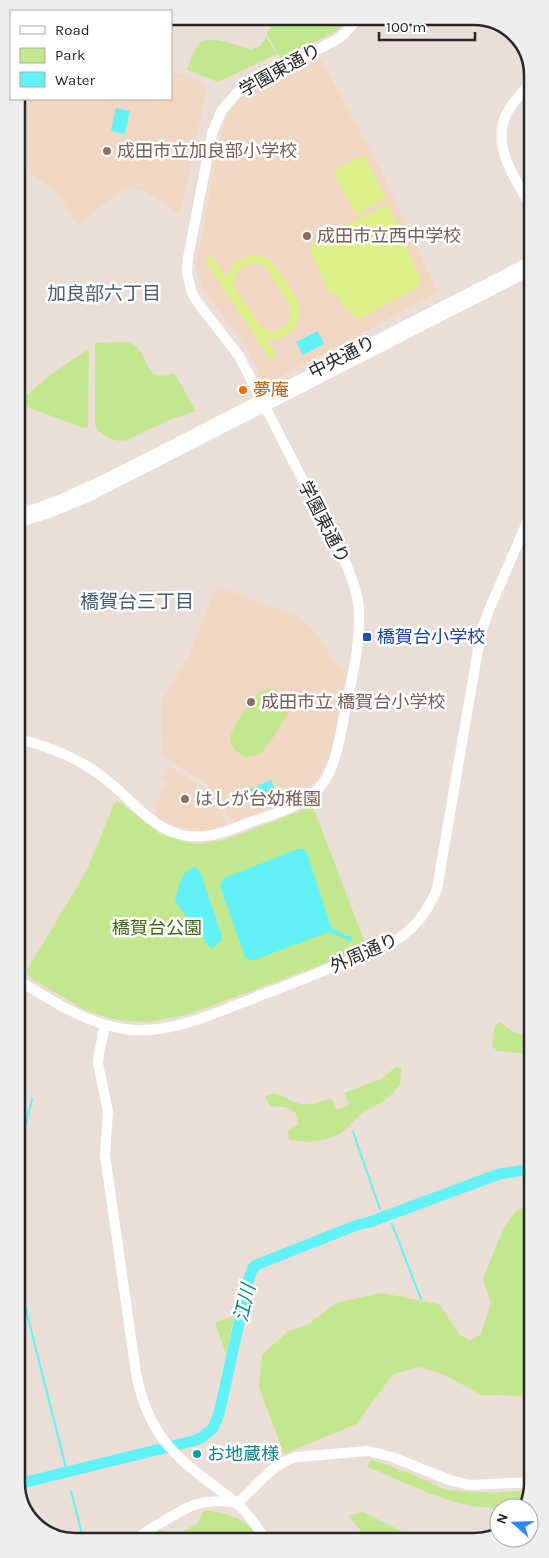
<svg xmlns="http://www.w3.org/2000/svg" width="549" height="1558" viewBox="0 0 549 1558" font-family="Karla,'Noto Sans JP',sans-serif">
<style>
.education{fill:#efd7c4}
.green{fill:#c2e78e}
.pitch{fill:#dcef89;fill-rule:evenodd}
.water{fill:#61f2f7}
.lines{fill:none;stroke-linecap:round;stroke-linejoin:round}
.stream{stroke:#61f2f7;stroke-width:2}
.river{stroke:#61f2f7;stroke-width:11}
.minor{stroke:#fff;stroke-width:10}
.education-dot{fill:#8d6e63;stroke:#fff;stroke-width:2}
.food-dot{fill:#e8710a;stroke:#fff;stroke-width:2}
.transit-dot{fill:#1a4fb4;stroke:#fff;stroke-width:2}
.culture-dot{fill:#0f9aa8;stroke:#fff;stroke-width:2}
.labels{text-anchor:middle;stroke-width:5;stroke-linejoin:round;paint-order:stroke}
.street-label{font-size:18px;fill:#272727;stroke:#fff}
.education-label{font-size:18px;fill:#785e54;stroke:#fff;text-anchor:start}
.food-label{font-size:18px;fill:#c56008;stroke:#fff;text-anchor:start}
.transit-label{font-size:18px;fill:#164399;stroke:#fff;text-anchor:start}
.park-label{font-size:18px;fill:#396814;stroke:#fff}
.culture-label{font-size:18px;fill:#0d838f;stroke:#fff;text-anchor:start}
.neighbourhood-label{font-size:19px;fill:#455b7a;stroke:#fff}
.water-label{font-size:19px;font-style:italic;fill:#058291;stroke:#fff}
.rim{fill:none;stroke:#272727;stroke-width:2.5}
</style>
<rect width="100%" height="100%" fill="#ebded7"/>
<!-- education -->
<g class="education">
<path d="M318,54L381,171L438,292L267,384L264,383L247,349L203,289L196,269L197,261L222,130L228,116L233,107L248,91Z"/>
<path d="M171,71L196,79L207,87L180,214L173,212L169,206L141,189H131L124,190L115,195L77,226L59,194L37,178L27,165L22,156L16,141V99H171Z"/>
<path d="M219,587L299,617L316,632L329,654L338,666L347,670L331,752L327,762L317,779L296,797L235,822L231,821L221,801L207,784L162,756L161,710L163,699L189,655L216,588Z"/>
<path d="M168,766L193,781L208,793L217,805L227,825L217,829L197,831L176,826L158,819L154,807L167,782L162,779Z"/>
</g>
<!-- green -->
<g class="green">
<path d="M276,16H351L336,31L281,59L267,34Z"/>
<path d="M266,37L277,54L218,82L187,70C190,62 193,51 198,45C208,33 239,46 251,50L260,46Z"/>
<path d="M125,342C152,345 139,387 174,373L196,411L169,420L125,441C114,442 99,435 95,425V343Z"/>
<path d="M87,350L89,351L88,427L83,428L17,403L53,373Z"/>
<path d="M268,689C312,693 273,737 261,754L245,757C238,753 231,748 230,739C230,730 253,696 261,692C263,690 266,690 268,689Z"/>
<path d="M117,801L120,802L160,834L182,841L196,844L224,840L298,812L312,804L365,943L360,950L190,1014L148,1022L115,1020L83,1009L29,977L27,970L87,870L114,804Z"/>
<path d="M499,1022L517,1034H528L532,1029V1054L497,1051L492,1046L495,1026Z"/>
<path d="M396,1067L401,1068L400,1085L388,1098L361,1114L340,1134L327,1139L307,1142L289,1140L288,1131L299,1124L295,1112L285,1107L270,1106L265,1096L274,1093C302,1105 302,1109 331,1098L337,1110L350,1105L344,1093L381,1079Z"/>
<path d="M523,1208L532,1210L533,1396L481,1395L445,1375L420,1367L393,1374L356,1424L284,1454L259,1387L262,1355L288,1331L307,1325L336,1303L381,1293L439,1304L459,1334L470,1341L481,1334L491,1303L483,1279L504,1227L516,1211Z"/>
<path d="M234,1316L226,1355L215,1323Z"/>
<path d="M370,1459L414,1475L446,1490L492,1493L530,1490L524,1508C505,1508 486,1509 466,1505C433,1497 400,1480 368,1467Z"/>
<path d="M204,1510C234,1515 243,1517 264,1541H141L156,1530L180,1533L198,1523Z"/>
<path d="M363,1512L419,1540H368L349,1516Z"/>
</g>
<!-- pitch -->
<g class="pitch">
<path d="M364,155L386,198L356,215L334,173L335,170Z"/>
<path d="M388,204L421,279L418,287L359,319C348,312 341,304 335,292L330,294L310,251L313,243Z"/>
<path d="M251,255C257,255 263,256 269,260C277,266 297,296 299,305C303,325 286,342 267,339L276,355L270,359L205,260L210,256L212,257L226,277L236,261ZM252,263L261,264L267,269L289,304L291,315L288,323L281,329L272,331L263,328L234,288V279L238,271L241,268Z"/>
</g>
<!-- water -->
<g class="water">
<path d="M116,108L130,111L125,134L111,131Z"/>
<path d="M318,331L324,344L303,355L296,342Z"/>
<path d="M271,780L277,793L255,804L248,790Z"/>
<path d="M298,849H304L307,853L331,927L347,936H351L352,940L348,942L346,939L329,932L254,960H250L245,957L220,886L224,878Z"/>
<path d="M193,867L197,868L201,874L223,939L211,949L175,901C179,888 179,874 193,867Z"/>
</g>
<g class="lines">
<!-- stream -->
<g class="stream">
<path d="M353,1132L380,1209"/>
<path d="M18,1154L32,1099"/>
<path d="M382,1214L383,1218"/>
<path d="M387,1216L389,1219"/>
<path d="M392,1224L421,1299"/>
<path d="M18,1278L68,1476"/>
<path d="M71,1491L84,1542"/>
</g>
<!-- river -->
<path class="river" d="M18,1484L193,1441L201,1438L213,1428L219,1414L249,1278L253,1268L256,1265L357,1225L370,1222L499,1174L532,1169"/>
<!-- minor -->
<g class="minor">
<path d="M531,82C524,90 517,98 511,106C487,141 514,176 531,207"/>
<path d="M17,515L57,501L110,477L531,261"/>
<path d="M17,523L46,514L88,497L531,270"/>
<path d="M17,738C52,748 80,758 109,782C131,799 150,826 178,834C205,841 226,832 251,822C273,814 299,808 316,791C321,786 326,780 329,773C338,753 341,732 345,711C352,679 360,646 359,613C359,597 353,581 347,566L239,356L198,303L192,293L187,273L188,258L212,133L222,110L236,94L248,85L336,40L345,33L360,16"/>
<path d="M18,980C51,1000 85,1023 124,1029C171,1036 219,1011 262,995C299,981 335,966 372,952C404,940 424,921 437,889L481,632L489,610L531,513"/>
<path d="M105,1025L99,1053L98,1064L108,1111L105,1155L136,1373C142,1404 153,1432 176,1454C194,1473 216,1486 235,1502C248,1513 257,1527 266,1541"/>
<path d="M134,1541C144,1532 181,1510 194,1505C206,1501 225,1500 237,1503C257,1487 270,1465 296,1457L368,1451L392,1457L452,1481L471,1485L533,1482"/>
</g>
</g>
<!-- markers -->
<g class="education-dot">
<circle cx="107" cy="151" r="5"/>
<circle cx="307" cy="236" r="5"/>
<circle cx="251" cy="702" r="5"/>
<circle cx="185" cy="799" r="5"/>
</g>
<circle class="food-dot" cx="243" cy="390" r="5"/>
<rect class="transit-dot" x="362" y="632" width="10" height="10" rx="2.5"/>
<circle class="culture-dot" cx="197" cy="1454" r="5"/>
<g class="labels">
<!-- street labels -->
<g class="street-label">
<text transform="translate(280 70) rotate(-29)" y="6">学園東通り</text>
<text transform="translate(342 357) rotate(-27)" y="6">中央通り</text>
<text transform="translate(324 522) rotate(63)" y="6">学園東通り</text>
<text transform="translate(364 953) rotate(-24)" y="6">外周通り</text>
</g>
<!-- education labels -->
<g class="education-label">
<text x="117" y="157">成田市立加良部小学校</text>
<text x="317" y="242">成田市立西中学校</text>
<text x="261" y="708">成田市立 橋賀台小学校</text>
<text x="195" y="805">はしが台幼稚園</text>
</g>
<!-- food labels -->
<g class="food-label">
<text x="253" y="396">夢庵</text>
</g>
<!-- transit labels -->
<g class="transit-label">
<text x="377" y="643">橋賀台小学校</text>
</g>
<!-- park labels -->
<g class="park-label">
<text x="157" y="934">橋賀台公園</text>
</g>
<!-- culture labels -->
<g class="culture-label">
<text x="207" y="1460">お地蔵様</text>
</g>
<!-- neighbourhood labels -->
<g class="neighbourhood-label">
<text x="104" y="300">加良部六丁目</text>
<text x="137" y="608">橋賀台三丁目</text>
</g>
<!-- water labels -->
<g class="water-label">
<text transform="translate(244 1303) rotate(-77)" y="7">江川</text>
</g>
</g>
<!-- crop -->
<path d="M0 0H549V1558H0ZM75 25H474A50 50 0 0 1 524 75V1483A50 50 0 0 1 474 1533H75A50 50 0 0 1 25 1483V75A50 50 0 0 1 75 25Z" fill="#eee" fill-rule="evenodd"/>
<path class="rim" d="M75 25H474A50 50 0 0 1 524 75V1483A50 50 0 0 1 474 1533H75A50 50 0 0 1 25 1483V75A50 50 0 0 1 75 25Z"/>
<!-- legend -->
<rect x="10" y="10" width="162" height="90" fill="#ffffff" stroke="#a9a9a9"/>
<rect x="20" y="26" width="25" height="8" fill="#ffffff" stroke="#a9a9a9"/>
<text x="55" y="35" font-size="15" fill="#272727">Road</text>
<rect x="20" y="48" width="25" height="15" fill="#c2e78e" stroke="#a9a9a9"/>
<text x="55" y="60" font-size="15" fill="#272727">Park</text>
<rect x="20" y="72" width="25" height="15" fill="#61f2f7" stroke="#a9a9a9"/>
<text x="55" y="85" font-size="15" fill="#272727">Water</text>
<!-- north arrow -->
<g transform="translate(514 1523) rotate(290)"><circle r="24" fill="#ffffff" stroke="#a9a9a9"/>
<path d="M0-4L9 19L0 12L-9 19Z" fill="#3088ff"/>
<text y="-8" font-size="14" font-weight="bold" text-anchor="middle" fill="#272727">N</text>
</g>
<!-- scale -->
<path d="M379 32v8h96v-8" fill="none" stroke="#272727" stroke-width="2.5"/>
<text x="386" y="32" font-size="15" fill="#272727" stroke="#ffffff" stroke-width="4" paint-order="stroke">100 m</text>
</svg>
